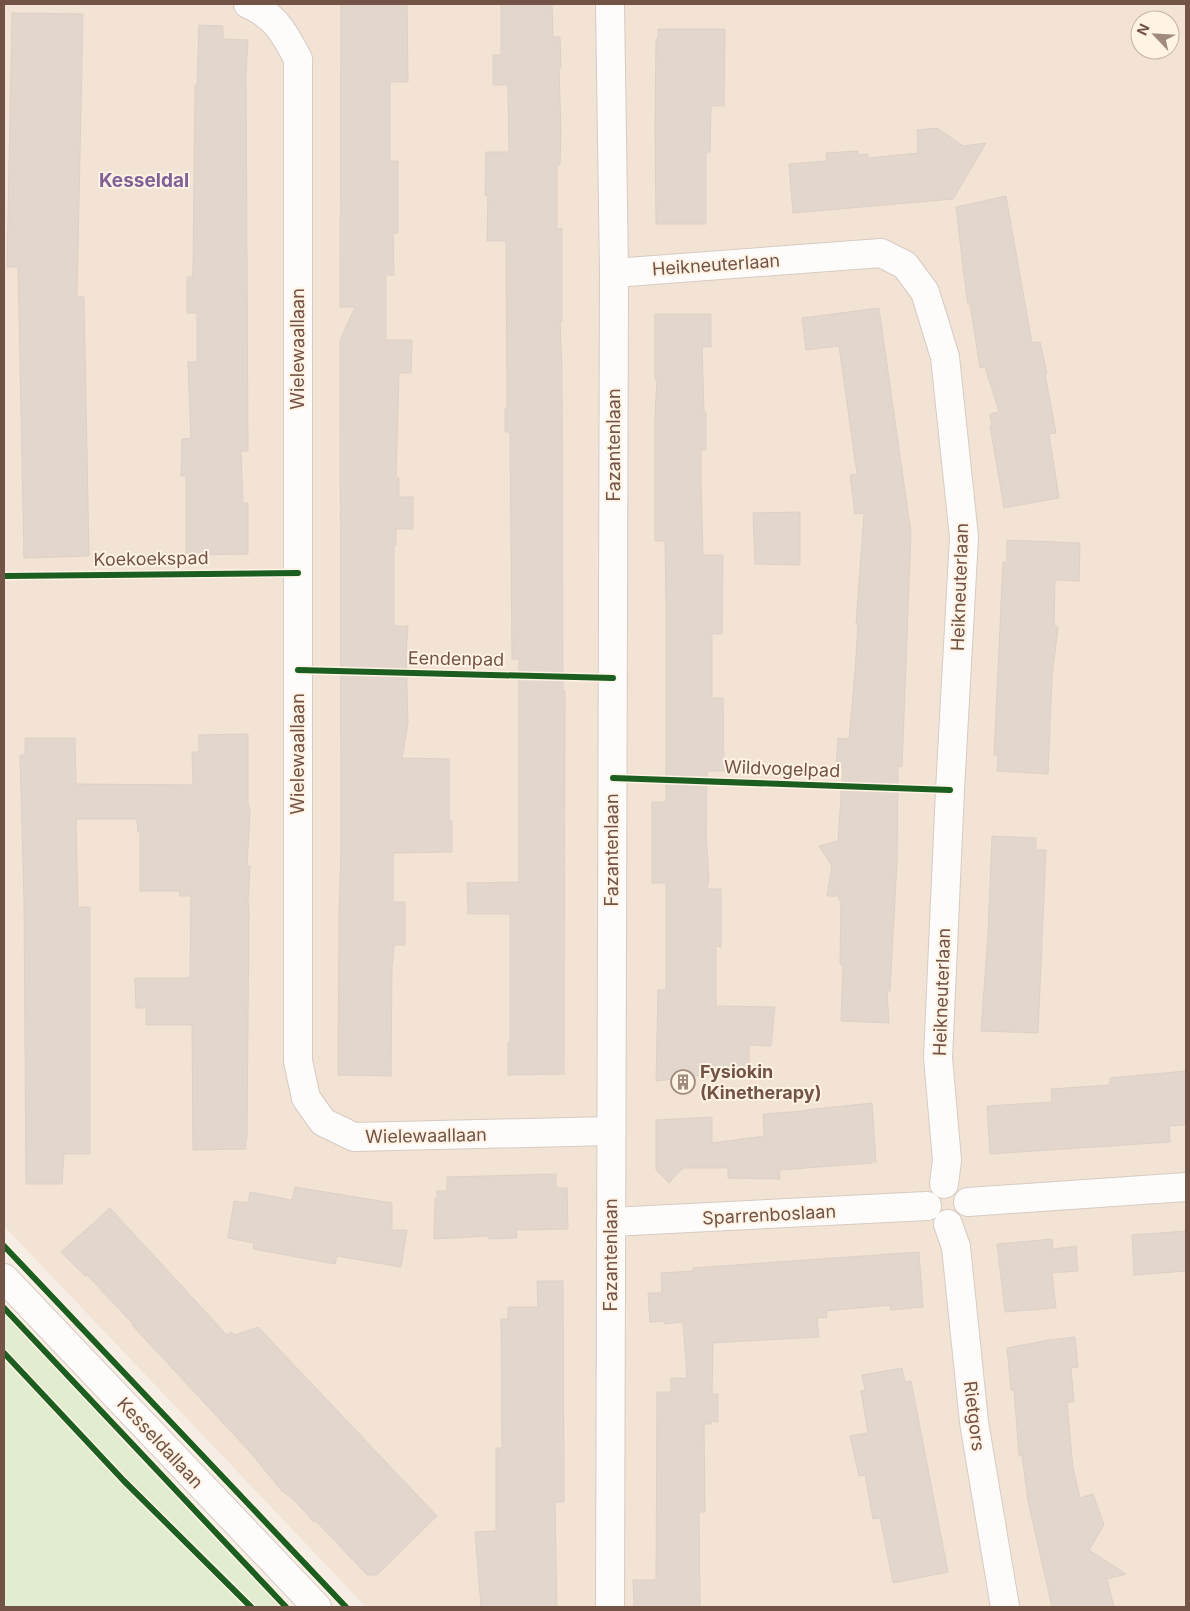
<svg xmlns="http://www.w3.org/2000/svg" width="1190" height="1611" viewBox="0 0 1190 1611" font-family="Inter,sans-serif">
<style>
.residential{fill:#f2e3d4;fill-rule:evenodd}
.green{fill:#e2eccf}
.building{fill:#e2d6cd;stroke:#dfd0c7}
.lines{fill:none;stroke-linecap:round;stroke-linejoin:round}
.street-casing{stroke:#d7cbc3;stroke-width:30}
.secondary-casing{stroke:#d6cbc2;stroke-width:30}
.street{stroke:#fefcfb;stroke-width:28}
.secondary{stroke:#fefcfb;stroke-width:28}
.cycleway-casing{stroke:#fff3e5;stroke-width:9}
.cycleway{stroke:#1b5e20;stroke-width:6}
.labels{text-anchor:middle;stroke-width:4;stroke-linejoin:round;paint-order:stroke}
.street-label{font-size:18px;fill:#735346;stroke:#fff3e5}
.poi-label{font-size:18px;font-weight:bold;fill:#735346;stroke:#fff3e5;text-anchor:start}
.neighbourhood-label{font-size:19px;font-weight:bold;fill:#816197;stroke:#fff3e5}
</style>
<rect width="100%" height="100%" fill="#f6eee5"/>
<!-- residential -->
<path class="residential" d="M4,4H1186V1607H366L4,1226ZM1140,20H1170V50H1140Z"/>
<!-- green -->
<path class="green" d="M4,1312L118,1436L280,1607H4Z"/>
<!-- building -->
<g class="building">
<path d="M341,4H407L408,82H390V161H398V233H393L394,275H386V340H412L411,373H399L396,478H399V497H413V529H396V545L394,547V626H408L406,654L408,723L402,758L449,759V821H452V852L393,853V902H405V945H394L392,967L391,1076L338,1075L339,913L341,853L340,340L355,307H340Z"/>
<path d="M501,4H552L553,37H560L561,68H559L561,132L560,165H557V229L562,228V321H560L562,372L563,690H565L564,1074L508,1075V1042H510V914H468L467,883L519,882V659H512L510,432H505V408H507L506,241H487L488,195H485L486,152H509L508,85H493V55H501Z"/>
<path d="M12,13L83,14L77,296L84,297L89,556L24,558L18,267H7Z"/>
<path d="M199,25L223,26V39L248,40L246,72L248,451H241L243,503H248V554L186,555V476H181L182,439L191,438L188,362H197V313H187V277H192L193,268L195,85H197Z"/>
<path d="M658,29H725L724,106H711L710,152H706V224H656L655,129L656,39H658Z"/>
<path d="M937,128L963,146L986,143L953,199L793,213L789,164L827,161L826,153L858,151V155L868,154V158L918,153L917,130Z"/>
<path d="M1006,196L1032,343L1040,342L1047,374H1045L1056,433L1049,434L1059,498L1004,508L990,426L992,425L990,414L999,412L985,367L980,368L970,304H968L964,276L956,207Z"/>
<path d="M879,308L911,533L902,767L898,766L897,862L890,991H887L889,1023L841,1021L843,965L840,964L841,900H839V896H827L832,866L819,846L838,841L843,767H836L838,738L849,739L855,672L858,624H856L864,513L855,514L850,475L857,474L839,346L806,350L802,318Z"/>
<path d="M655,314H711V347H702L704,412H706V450H701V477L703,555H723L722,634H712V698H723L724,771H707L706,834L709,879L707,889H721V947L716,946V1006L775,1007L771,1046L749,1045V1070H714L713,1074L656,1081L658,990H666V883H652V802H666V601L665,541H655V415L657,379H655Z"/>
<path d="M800,512V565L755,564L753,513Z"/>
<path d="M1007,540L1080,543L1079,581L1055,580L1054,626L1058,627L1052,677L1048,774L997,771L998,755H994L1003,562H1007Z"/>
<path d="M248,734V802L250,813L247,866H250L248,900L249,912L247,1138H246V1149L193,1150L192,1025H146V1008H136L135,978H190L191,896H179L180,891H140V832H138L137,819H76L78,907H90V1154H64L62,1184H26L24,902L20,755H25V738H75L76,784L193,785L192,752H199V735Z"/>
<path d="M992,836L1036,838V850H1046L1038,1033L981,1031L988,934Z"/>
<path d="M1186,1071V1125L1169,1126L1170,1142L990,1154L987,1106L1052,1102L1051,1089L1110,1085V1078Z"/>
<path d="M872,1103L876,1162H871L872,1163L779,1170L780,1179L728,1178V1168H683L669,1183L656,1170V1120L712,1117V1143L764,1136L763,1114L805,1111V1110Z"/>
<path d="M556,1174V1188H567L568,1229L516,1230L517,1238L489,1239V1236L434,1239L435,1198H437V1191H447V1177Z"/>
<path d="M295,1187L392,1203V1230H407L401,1267L337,1256L335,1264L253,1249L254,1243L228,1238L234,1201L248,1203L250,1192L292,1200Z"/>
<path d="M110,1208L227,1335L231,1332L235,1335L258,1327L437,1516L377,1575H367L316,1521L314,1522L294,1500L281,1490L250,1452L132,1325L133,1324L87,1275L85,1276L61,1252Z"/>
<path d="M1186,1231V1271L1134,1275L1132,1235Z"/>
<path d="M1052,1239L1053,1249L1076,1246L1078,1271L1052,1273L1056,1308L1005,1312L997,1244Z"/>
<path d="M919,1252L923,1307L891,1310L890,1305L826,1311L827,1317L817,1318L819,1337L713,1343L712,1394H718V1422L712,1421L711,1424H704L705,1512H699L700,1607H634L633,1580H656L657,1392H671V1378H687L683,1322L664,1324V1321L650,1322L648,1293H662L661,1273L693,1271V1268Z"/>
<path d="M537,1281H563L564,1502H555L557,1607H481L475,1532L496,1531V1448H502L501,1319H508V1307H538Z"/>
<path d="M1075,1337L1078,1367L1071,1368L1074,1402H1067L1073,1468L1080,1498L1093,1494L1104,1525L1089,1550L1126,1574L1107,1579L1114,1607H1052L1028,1501L1022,1455L1019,1456L1014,1390H1011L1007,1348L1049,1340Z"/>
<path d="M902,1368L905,1382L911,1381L948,1572L893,1583L880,1518L873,1519L865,1475L859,1476L850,1436L868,1433L861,1391L865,1390L862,1375Z"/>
</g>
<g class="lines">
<!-- street casing -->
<g class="street-casing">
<g id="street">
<path d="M248,4C275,15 285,34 298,59V1061L306,1098L323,1122L354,1137L611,1131"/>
<path d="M614,273L881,253L905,265L925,292L945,357L964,537L950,790L938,1058L947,1160L944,1184"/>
<path d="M968,1202L1186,1187"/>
<path d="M611,1222L927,1206"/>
<path d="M948,1224L956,1247L974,1422L1005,1607"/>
<path d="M610,1607L614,273L610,4"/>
</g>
</g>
<!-- secondary casing -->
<g class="secondary-casing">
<path id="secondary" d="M4,1278L317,1607"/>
</g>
<!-- street -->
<use href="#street" class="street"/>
<!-- secondary -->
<use href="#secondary" class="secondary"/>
<!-- cycleway casing -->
<g class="cycleway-casing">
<g id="cycleway">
<path d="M4,576L298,573"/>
<path d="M298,670L613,678"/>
<path d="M613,778L950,790"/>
<path d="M4,1246L346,1607"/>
<path d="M4,1308L286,1607"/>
<path d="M4,1353L124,1481L251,1607"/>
</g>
</g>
<!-- cycleway -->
<use href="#cycleway" class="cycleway"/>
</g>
<!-- icons -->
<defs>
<g id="building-ring" transform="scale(1.25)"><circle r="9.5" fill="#fff3e5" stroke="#a1897e" stroke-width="1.5"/><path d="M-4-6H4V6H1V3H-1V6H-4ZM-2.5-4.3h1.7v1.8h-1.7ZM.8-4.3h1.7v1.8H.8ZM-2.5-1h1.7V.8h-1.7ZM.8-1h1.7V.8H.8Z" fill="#a1897e"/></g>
</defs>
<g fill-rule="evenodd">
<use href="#building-ring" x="683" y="1082"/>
</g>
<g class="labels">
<!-- street labels -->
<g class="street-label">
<text transform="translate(716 265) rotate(-4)" y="6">Heikneuterlaan</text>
<text transform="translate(298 349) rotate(-90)" y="6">Wielewaallaan</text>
<text transform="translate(614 445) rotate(-90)" y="6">Fazantenlaan</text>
<text transform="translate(151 559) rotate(-1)" y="6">Koekoekspad</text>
<text transform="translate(960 587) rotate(-88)" y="6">Heikneuterlaan</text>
<text transform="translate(456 659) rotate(1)" y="6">Eendenpad</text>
<text transform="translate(298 754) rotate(-90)" y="6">Wielewaallaan</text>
<text transform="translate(782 769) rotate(2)" y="6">Wildvogelpad</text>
<text transform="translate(612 850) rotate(-90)" y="6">Fazantenlaan</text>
<text transform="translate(942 992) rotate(-88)" y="6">Heikneuterlaan</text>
<text transform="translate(426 1136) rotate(-1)" y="6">Wielewaallaan</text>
<text transform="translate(769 1215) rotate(-3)" y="6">Sparrenboslaan</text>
<text transform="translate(611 1255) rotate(-90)" y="6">Fazantenlaan</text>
<text transform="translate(974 1416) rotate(83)" y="6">Rietgors</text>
<text transform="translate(160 1443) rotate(47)" y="6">Kesseldallaan</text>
</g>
<!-- poi labels -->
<g class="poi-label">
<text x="700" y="1078">Fysiokin<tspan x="700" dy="21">(Kinetherapy)</tspan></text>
</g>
<!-- neighbourhood labels -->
<g class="neighbourhood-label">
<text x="144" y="187">Kesseldal</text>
</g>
</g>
<!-- border -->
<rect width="1190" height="1611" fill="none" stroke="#735346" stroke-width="10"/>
<!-- north arrow -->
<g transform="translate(1155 35) rotate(295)"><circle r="24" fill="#fff3e5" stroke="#c7b3a5"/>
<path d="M0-4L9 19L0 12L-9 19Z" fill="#a1897e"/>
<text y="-8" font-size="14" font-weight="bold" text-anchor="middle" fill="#735346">N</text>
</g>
</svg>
